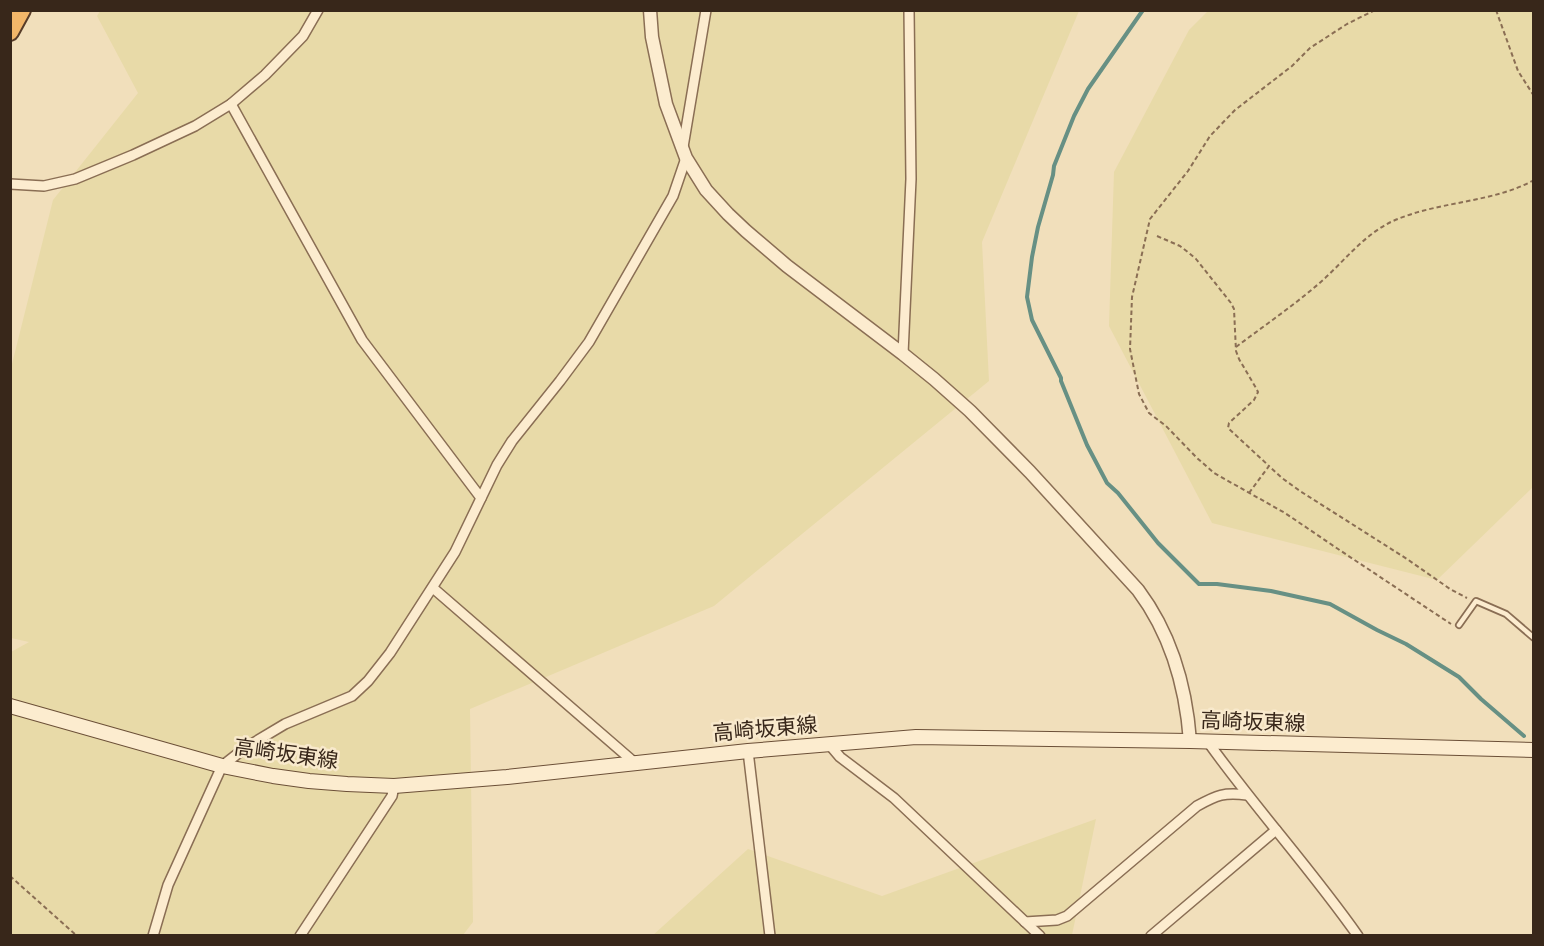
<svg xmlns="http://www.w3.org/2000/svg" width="1544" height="946" viewBox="0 0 1544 946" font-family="'Libre Baskerville','Noto Sans JP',serif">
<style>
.farmland{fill:#e8daa8}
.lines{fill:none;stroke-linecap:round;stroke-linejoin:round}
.stream{stroke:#679084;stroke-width:4}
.service-casing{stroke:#8a6e54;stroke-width:8}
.minor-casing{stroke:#8a6e54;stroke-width:12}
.tertiary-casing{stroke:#8a6e54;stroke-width:15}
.secondary-casing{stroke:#6b4f37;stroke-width:16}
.trunk-casing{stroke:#573c29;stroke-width:20}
.path{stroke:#8a6e54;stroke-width:2;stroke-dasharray:4.5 3;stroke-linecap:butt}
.service{stroke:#fceccf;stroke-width:4.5}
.minor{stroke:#fceccf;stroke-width:9}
.tertiary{stroke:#fceccf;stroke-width:12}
.secondary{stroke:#fceccf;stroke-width:14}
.trunk{stroke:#f2b669;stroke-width:16}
.labels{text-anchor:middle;stroke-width:5;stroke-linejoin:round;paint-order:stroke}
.street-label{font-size:21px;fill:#38271a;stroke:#f8e9cc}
</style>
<rect width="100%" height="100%" fill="#f1dfbb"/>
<!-- farmland -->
<g class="farmland">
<path d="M100,11H1079L982,242L989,381L714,606L470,709L473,922L463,935L11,936V652L29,642L11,638V368L53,200L138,93L97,16Z"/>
<path d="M1208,11H1533V487L1437,580L1212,523L1109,326L1114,172L1189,30Z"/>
<path d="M1096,819L1072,935L652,936L748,849L882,896Z"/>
</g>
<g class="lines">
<!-- stream -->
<path class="stream" d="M1143,10L1088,89L1074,116L1054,166L1053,175L1038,227L1032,257L1027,297L1032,320L1061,378V381L1087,445L1107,483L1118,493L1158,543L1199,584H1217L1271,591L1330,604L1377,630L1406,644L1459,677L1481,699L1524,736"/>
<!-- service casing -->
<g class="service-casing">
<path id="service" d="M1459,625L1476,601L1506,614L1534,638"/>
</g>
<!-- minor casing -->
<g class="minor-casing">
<g id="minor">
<path d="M231,104L362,340L481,498"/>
<path d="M683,147L706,10"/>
<path d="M10,184L44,186L75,179L133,155L195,126L231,104L265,75L303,36L318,10"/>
<path d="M903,354L911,179L909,10"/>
<path d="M433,588L635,763"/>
<path d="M1208,742C1256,809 1311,869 1358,936"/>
<path d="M829,744L840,757L894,798L1040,936"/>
<path d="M748,751L770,936"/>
<path d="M1025,922L1057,920L1067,916L1197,806C1217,795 1224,792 1247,795"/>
<path d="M153,936L168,885L222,766L245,748L285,724L352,696L368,681L390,653L455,552L497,465L512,441L560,381L589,342L673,196L686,158"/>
<path d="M300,936L392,796L394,786"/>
<path d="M1151,936L1276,830"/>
</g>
</g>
<!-- tertiary casing -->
<g class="tertiary-casing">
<path id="tertiary" d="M650,10L652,37L666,104L686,158L706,190L728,214L746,231L787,266L903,354L934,379L970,411L1030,472L1138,590C1171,634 1186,687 1190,741"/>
</g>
<!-- secondary casing -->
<g class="secondary-casing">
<path id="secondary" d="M10,706L222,766L273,776L309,781L347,784L394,786L507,777L748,751L916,737L1190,741L1534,750"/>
</g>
<!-- trunk casing -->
<g class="trunk-casing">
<path id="trunk" d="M10,32L22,10"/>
</g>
<!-- path -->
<g class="path">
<path d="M1375,10L1347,24L1310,48L1292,66L1235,110L1210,136L1188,171L1150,219L1132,297L1130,349L1139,394L1149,413L1166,426L1197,458L1214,473L1285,513L1341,551L1451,624"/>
<path d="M1496,10L1518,71L1534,96"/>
<path d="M1157,236L1180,246L1189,253L1196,259L1231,303L1234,309L1236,351L1239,359L1256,388L1258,392L1254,400L1229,423L1228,428L1269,466"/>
<path d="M1236,347C1265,325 1296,304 1323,280C1346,259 1365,234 1393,221C1438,201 1493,203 1534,180"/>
<path d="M1249,493L1269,466L1282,478L1300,491L1407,559L1450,589L1467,598"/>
<path d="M10,876L77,936"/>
</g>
<!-- service -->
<use href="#service" class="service"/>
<!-- minor -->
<use href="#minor" class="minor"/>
<!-- tertiary -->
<use href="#tertiary" class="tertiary"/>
<!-- secondary -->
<use href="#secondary" class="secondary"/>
<!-- trunk -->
<use href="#trunk" class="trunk"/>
</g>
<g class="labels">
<!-- street labels -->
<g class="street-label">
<text transform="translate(1253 722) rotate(2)" y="7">高崎坂東線</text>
<text transform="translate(765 729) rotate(-5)" y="7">高崎坂東線</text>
<text transform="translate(286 754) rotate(8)" y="7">高崎坂東線</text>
</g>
</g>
<!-- border -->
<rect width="1544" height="946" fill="none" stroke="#38271a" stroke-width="24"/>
</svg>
